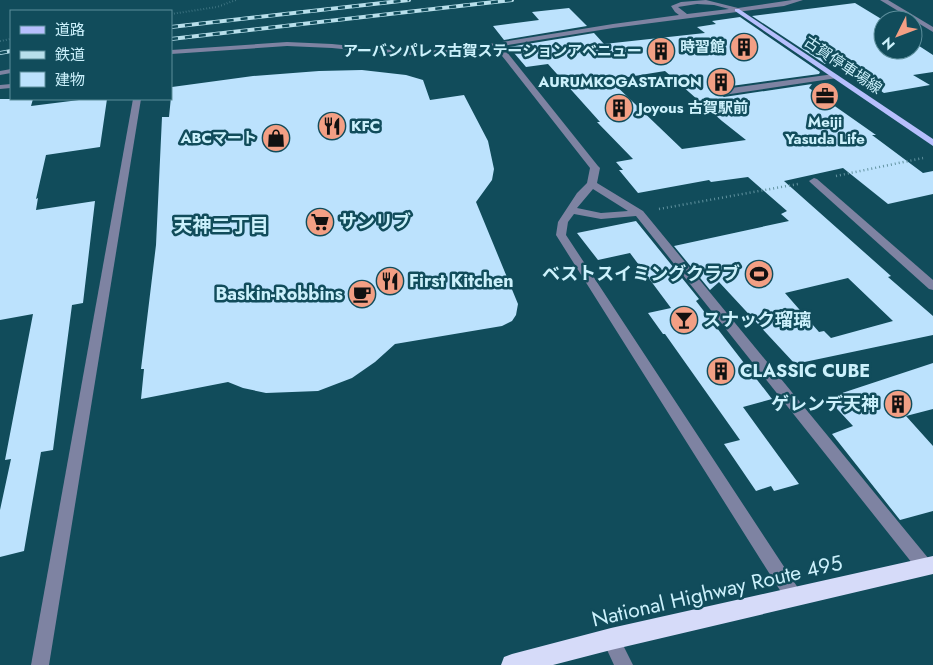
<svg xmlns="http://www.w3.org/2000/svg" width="933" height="665" viewBox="0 0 933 665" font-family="Jost,'Noto Sans JP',sans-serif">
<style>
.building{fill:#bce2fd;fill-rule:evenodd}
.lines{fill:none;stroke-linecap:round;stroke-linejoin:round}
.path-far1{stroke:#6293a0;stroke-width:2;stroke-dasharray:0.5 2.5;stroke-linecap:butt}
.path{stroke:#6293a0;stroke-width:2.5;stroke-dasharray:1 3;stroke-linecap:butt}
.minor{fill:#7e83a2;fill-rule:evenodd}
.major{fill:#b7bffd;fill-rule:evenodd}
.highway{fill:#d6dbf9;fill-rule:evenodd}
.rail-casing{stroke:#b8dfeb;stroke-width:4}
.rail{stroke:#114c5b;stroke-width:2.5;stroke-dasharray:7;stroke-linecap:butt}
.labels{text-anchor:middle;stroke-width:5;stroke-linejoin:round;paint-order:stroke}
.far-poi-label{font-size:15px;font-weight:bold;fill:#ccf1fc;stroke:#114c5b;text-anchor:end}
.far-street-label{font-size:15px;fill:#ccf1fc;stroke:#114c5b}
.poi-label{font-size:18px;font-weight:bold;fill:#ccf1fc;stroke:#114c5b;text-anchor:start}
.neighbourhood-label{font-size:19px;font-weight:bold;fill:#ccf1fc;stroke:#114c5b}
.near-street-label{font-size:21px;fill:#ccf1fc;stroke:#114c5b}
</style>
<rect width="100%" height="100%" fill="#114c5b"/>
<!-- building -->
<g class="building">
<path d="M855,3L883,20V50H913V42L933,55V72L913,75L930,85L884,93L829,58L825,64L752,16Z"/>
<path d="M569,8L587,26L504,40L493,26L539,20L532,12Z"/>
<path d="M740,17L820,72L819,74L724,87L719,90V94L724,97L812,84L809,88L876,135H872L923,173L933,171V194L888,204L843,168L784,181L891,276L888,277L933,316V335L795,364L719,282L710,290L674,246L789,221L781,214L787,211L748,177L711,182L709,180L638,193L619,170H623L616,162L633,159L597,122H600L548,64L526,67L509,47L594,33L604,44L705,33L697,27L716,24L712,21ZM665,71L722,121L746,140L682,149L610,80ZM848,278L893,321L831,338L824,331L819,332L785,293Z"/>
<path d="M362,70L406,75L423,80L430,100L464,95L488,141L494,169L492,180L476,202L518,304L516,315L512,321L502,326L395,344L375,362L352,378L318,391L266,393L243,388L228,382L141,399L144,369H141L156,245L162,117H169L172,87L253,76L319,71Z"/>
<path d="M0,99H33L31,106L87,99H107L100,147L46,155L36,199L38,198L36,210L95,201L83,303L72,305L53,450L41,452L24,551L0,557V510L11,459L5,460L33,314L0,320Z"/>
<path d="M636,221L699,299L696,301L772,399L743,407L799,484L774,491L771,486L756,491L724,444L740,440L665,334H663L648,313L671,308L630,253L598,260L577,233Z"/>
<path d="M933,363V409L906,416L933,446V511L900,520L832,434L853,426L827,398Z"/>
</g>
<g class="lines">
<!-- path-far1 -->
<g class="path-far1">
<path d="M171,14L217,7L236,0"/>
<path d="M0,41L11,39"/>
</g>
<!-- path -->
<g class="path">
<path d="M836,176L923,158"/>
<path d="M659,209L798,184"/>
</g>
<!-- minor -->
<g class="minor">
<path d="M792,0H803L784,6L613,28L502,46L598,166L600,168L597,183L643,211L933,564L932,573L926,575L920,573L636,216L601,219L574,214L568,222L566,235L800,591L803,597L800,603L794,605L788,603L556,235L558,222L577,193L587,183L590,168L495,47L452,54L402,55L332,48L287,46L171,54V50L287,42L332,44L402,51L452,50L613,24L679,15L675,12L671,6L681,2L706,0L738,8ZM697,4L714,5L729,9L687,14L678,7ZM593,189L628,211L601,213L577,208Z"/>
<path d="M880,0H888L933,27V32Z"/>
<path d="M11,69V73L0,75V71Z"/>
<path d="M834,74L838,76L837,78L724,95L720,92L724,89Z"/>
<path d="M11,84V88L0,89V85Z"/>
<path d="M133,99H141L49,665H31Z"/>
<path d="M814,178L817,179L933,280V290L929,289L811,183L809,181Z"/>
<path d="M611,630L617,633L633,665H614L602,639L605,633Z"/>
</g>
<!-- major -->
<path class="major" d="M735,9H739L933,139V146L735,11Z"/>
<!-- highway -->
<path class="highway" d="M933,556V574L611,650L553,665H501L504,657L512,654L611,628Z"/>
<!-- rail casing -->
<g class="rail-casing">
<g id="rail">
<path d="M171,27L409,0"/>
<path d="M171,39L512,0"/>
<path d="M0,53L11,51"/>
</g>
</g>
<!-- rail -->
<use href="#rail" class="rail"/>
</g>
<!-- icons -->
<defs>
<g id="building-disc" transform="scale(1.4375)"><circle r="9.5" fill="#f39f84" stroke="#114c5b"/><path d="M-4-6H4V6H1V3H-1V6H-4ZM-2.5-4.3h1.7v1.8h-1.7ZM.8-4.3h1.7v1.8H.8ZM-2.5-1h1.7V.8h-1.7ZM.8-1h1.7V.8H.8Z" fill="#111"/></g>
<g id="office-disc" transform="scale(1.4375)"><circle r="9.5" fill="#f39f84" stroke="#114c5b"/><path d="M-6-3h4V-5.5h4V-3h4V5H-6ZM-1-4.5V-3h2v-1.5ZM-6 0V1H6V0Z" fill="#111"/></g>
<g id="restaurant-disc" transform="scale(1.4375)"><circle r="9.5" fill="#f39f84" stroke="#114c5b"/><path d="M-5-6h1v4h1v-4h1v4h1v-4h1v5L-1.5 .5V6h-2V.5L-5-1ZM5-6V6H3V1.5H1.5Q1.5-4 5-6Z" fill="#111"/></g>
<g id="shop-disc" transform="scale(1.4375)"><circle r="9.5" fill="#f39f84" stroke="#114c5b"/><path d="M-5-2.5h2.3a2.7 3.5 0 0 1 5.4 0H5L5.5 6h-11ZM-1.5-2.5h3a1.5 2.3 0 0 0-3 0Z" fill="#111"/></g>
<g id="supermarket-disc" transform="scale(1.4375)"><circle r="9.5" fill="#f39f84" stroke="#114c5b"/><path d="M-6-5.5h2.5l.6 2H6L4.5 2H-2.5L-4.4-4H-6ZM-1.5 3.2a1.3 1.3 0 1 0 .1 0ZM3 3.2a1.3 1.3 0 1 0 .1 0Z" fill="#111"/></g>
<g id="stadium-disc" transform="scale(1.4375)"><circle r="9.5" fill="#f39f84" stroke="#114c5b"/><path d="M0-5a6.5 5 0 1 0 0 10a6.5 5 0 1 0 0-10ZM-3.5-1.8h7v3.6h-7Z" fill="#111"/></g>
<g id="cafe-disc" transform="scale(1.4375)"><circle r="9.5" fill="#f39f84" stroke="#114c5b"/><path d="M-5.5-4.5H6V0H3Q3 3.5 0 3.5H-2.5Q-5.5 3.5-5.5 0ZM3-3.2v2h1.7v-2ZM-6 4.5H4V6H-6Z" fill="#111"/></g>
<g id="bar-disc" transform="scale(1.4375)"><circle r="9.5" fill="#f39f84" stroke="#114c5b"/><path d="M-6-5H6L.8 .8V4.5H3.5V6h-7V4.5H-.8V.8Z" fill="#111"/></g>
</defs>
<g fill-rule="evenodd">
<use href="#building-disc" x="744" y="47"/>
<use href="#building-disc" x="661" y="51"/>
<use href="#building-disc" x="721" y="82"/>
<use href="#office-disc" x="825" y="96"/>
<use href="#building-disc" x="619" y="108"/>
<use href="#restaurant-disc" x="332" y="126"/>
<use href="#shop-disc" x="276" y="138"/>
<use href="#supermarket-disc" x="320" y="222"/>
<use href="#stadium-disc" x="759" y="274"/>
<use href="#restaurant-disc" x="390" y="281"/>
<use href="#cafe-disc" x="362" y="294"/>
<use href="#bar-disc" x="684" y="320"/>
<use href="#building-disc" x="721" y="371"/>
<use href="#building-disc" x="898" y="404"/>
</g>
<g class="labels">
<!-- far-poi labels -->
<g class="far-poi-label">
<text x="725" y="52">時習館</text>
<text x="642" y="56">アーバンパレス古賀ステーションアベニュー</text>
<text x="702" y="87">AURUMKOGASTATION</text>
<text x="638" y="113" text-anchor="start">Joyous 古賀駅前</text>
<text x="825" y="127" text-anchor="middle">Meiji<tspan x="825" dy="17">Yasuda Life</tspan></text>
<text x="351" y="131" text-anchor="start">KFC</text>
<text x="257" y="143">ABCマート</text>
</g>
<!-- far-street labels -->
<g class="far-street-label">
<text transform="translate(843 65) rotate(34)" y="5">古賀停車場線</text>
</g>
<!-- poi labels -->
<g class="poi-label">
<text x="339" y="228">サンリブ</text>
<text x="740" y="280" text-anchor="end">ベストスイミングクラブ</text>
<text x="409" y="287">First Kitchen</text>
<text x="343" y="300" text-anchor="end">Baskin-Robbins</text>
<text x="703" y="326">スナック瑠璃</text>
<text x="740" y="377">CLASSIC CUBE</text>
<text x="879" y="410" text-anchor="end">ゲレンデ天神</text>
</g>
<!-- neighbourhood labels -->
<g class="neighbourhood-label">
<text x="221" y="232">天神二丁目</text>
</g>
<!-- near-street labels -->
<g class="near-street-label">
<text transform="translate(717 591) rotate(-13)" y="7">National Highway Route 495</text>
</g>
</g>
<!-- legend -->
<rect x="10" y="10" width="162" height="90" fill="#114c5b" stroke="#5c8e9b"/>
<rect x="20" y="26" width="25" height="8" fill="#b7bffd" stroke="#5c8e9b"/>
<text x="55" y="35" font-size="15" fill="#ccf1fc">道路</text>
<rect x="20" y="51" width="25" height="8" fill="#b8dfeb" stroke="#5c8e9b"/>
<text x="55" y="60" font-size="15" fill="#ccf1fc">鉄道</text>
<rect x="20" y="72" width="25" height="15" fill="#bce2fd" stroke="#5c8e9b"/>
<text x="55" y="85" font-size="15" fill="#ccf1fc">建物</text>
<!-- north arrow -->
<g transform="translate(898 35) rotate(228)"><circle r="24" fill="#114c5b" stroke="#5c8e9b"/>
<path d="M0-4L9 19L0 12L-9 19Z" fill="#f39f84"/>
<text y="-8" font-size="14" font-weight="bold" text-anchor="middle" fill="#ccf1fc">N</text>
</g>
</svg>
